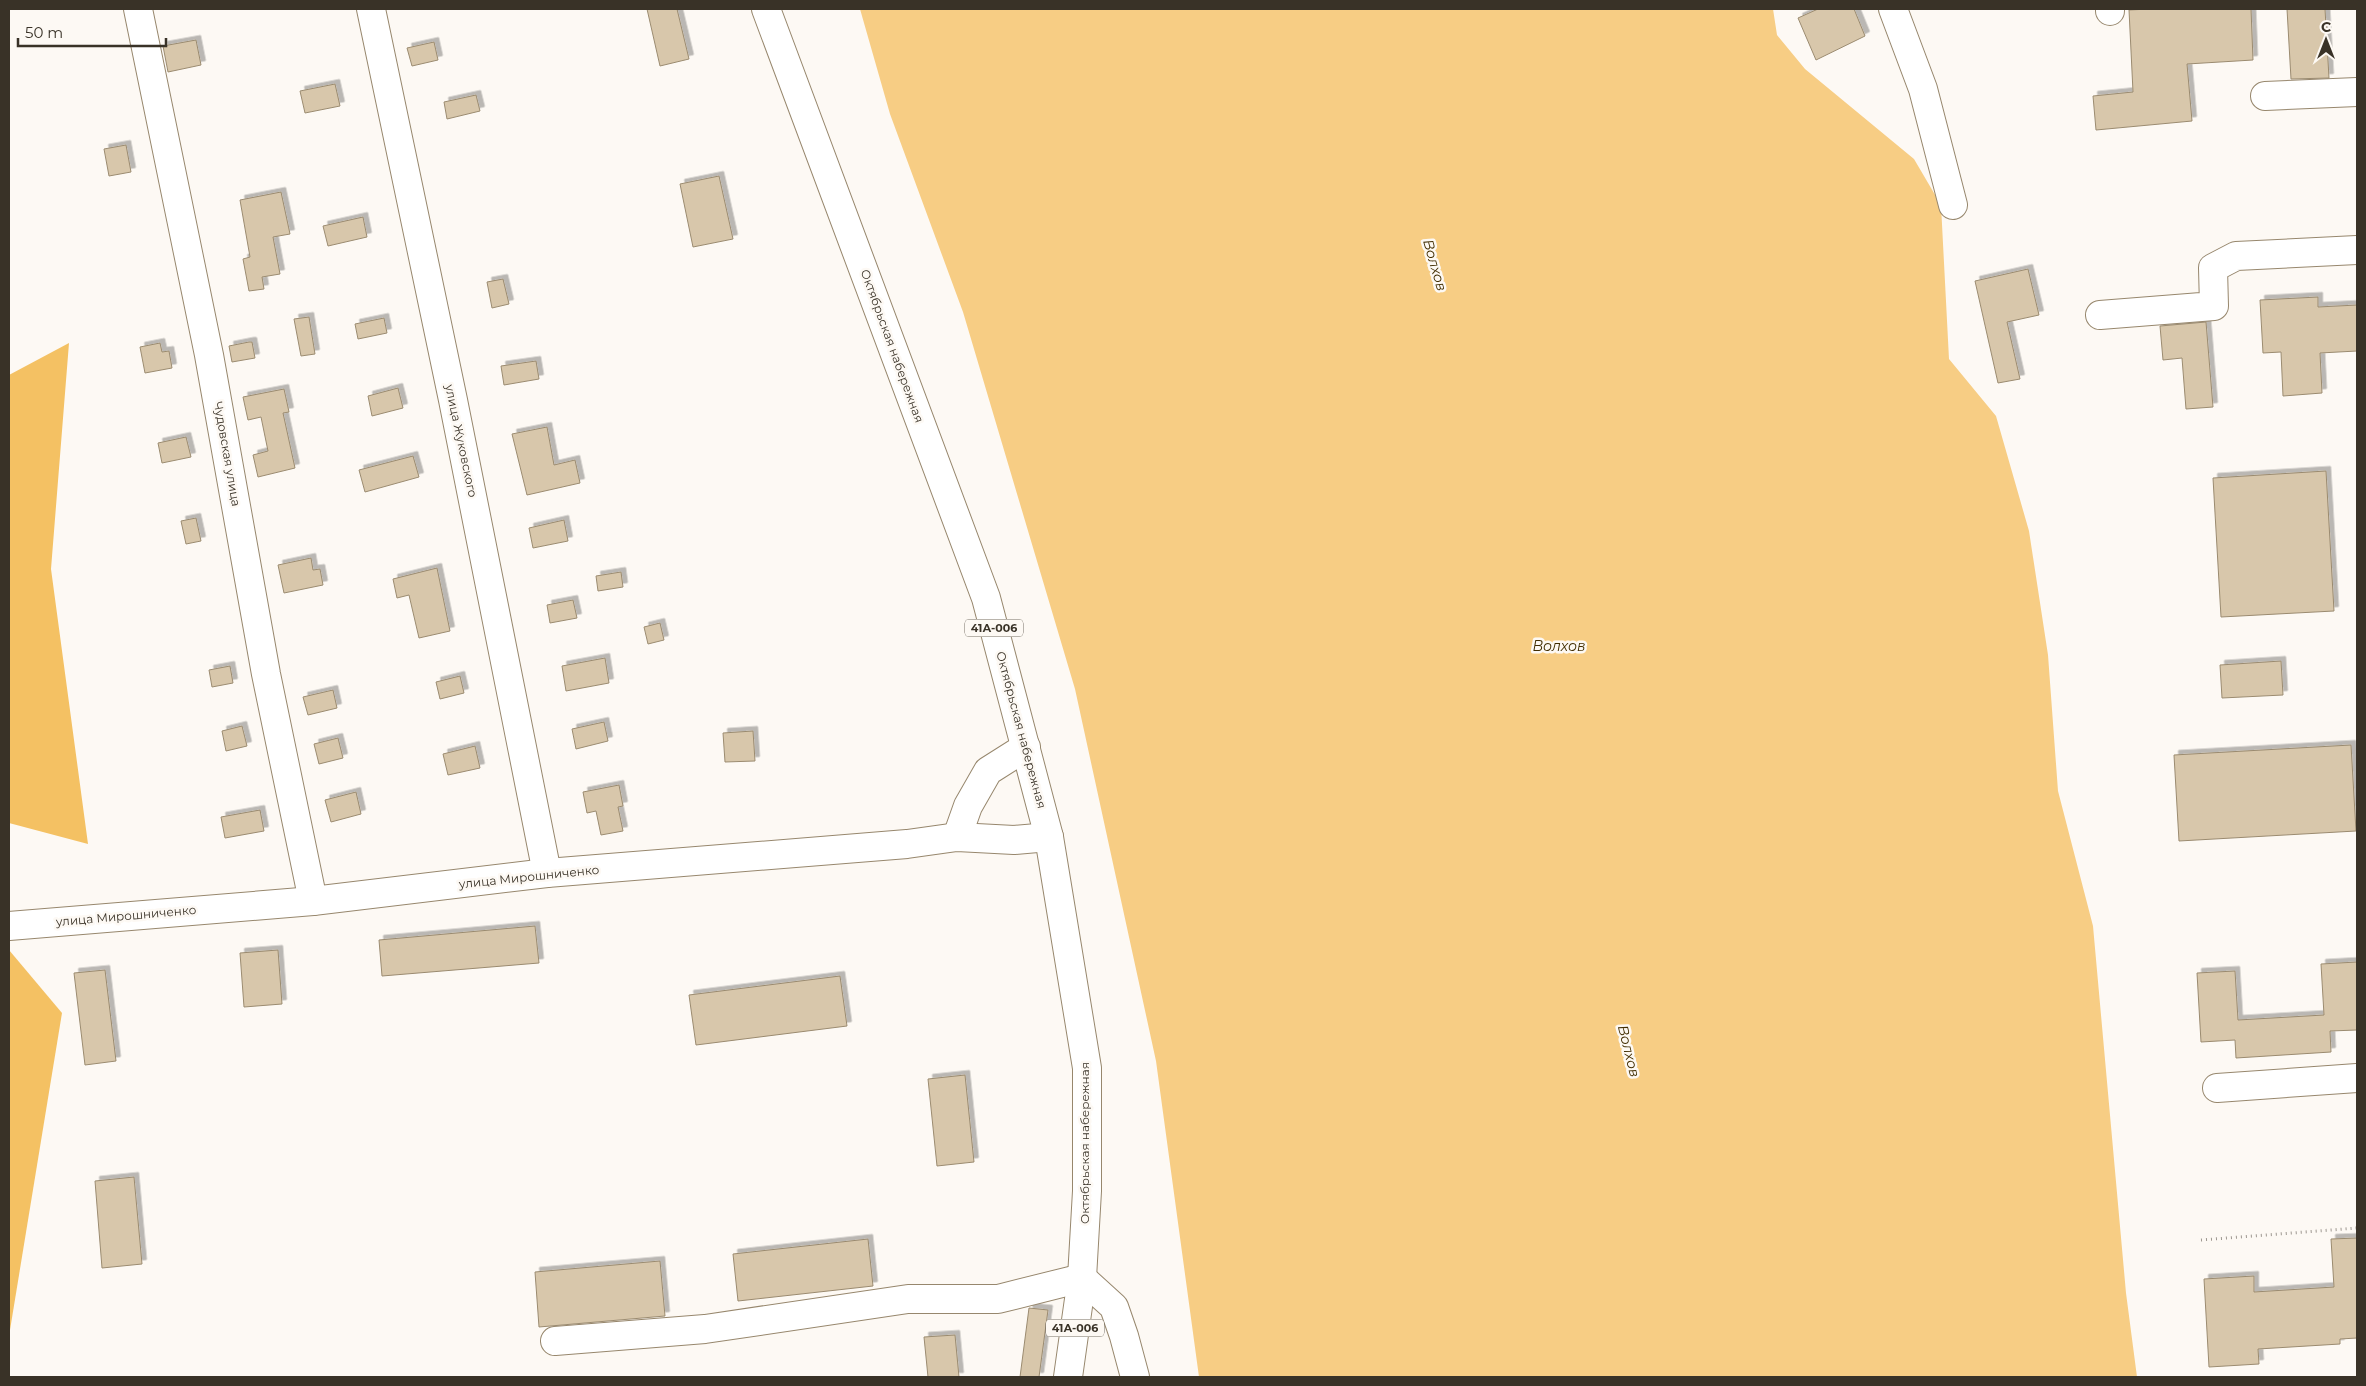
<svg xmlns="http://www.w3.org/2000/svg" width="2366" height="1386" viewBox="0 0 2366 1386" font-family="Montserrat,sans-serif">
<style>
.green{fill:#f4c163}
.water{fill:#f7cd84}
.building{fill:#d8c7ab;stroke:#9b8b70;filter:url(#shadow)}
.lines{fill:none;stroke-linecap:round;stroke-linejoin:round}
.minor-casing{stroke:#97876d;stroke-width:30}
.major-casing{stroke:#97876d;stroke-width:30}
.path{stroke:#9d9790;stroke-width:3;stroke-dasharray:1 4;stroke-linecap:butt}
.minor{stroke:#fff;stroke-width:28}
.major{stroke:#fff;stroke-width:28}
.labels{text-anchor:middle;stroke-width:5;stroke-linejoin:round;paint-order:stroke}
.shield{fill:#fdf9f4;stroke:#746e64;stroke-width:1}
.shield-label{font-size:11px;font-weight:bold;fill:#393227}
.street-label{font-size:12px;fill:#393227;stroke:#fdf9f4}
.water-label{font-size:14px;font-style:italic;fill:#412d01;stroke:#fdf9f4}
</style>
<defs>
<filter id="shadow"><feDropShadow dx="4.5" dy="-4.5" stdDeviation="0" flood-color="#0004"/></filter>
</defs>
<rect width="100%" height="100%" fill="#fdf9f4"/>
<!-- green -->
<g class="green">
<path d="M69,343L51,569L88,844L9,823V375Z"/>
<path d="M9,950L62,1013L9,1336Z"/>
</g>
<!-- water -->
<path class="water" d="M860,9H1773L1777,35L1805,69L1914,159L1941,205L1949,359L1996,416L2029,531L2048,655L2058,791L2093,926L2126,1293L2137,1377H1199L1156,1061L1075,689L963,312L890,114Z"/>
<!-- building -->
<g class="building">
<path d="M647,9H677L689,59L660,66Z"/>
<path d="M1818,9H1854L1865,36L1816,60L1798,18Z"/>
<path d="M2149,9H2251L2253,60L2187,64L2192,121L2096,130L2093,96L2133,92L2129,10Z"/>
<path d="M2287,9H2325L2329,78L2291,79Z"/>
<path d="M196,40L201,65L168,72L163,46Z"/>
<path d="M434,42L438,60L412,66L407,48Z"/>
<path d="M335,84L340,106L305,113L300,91Z"/>
<path d="M476,95L480,111L447,119L444,102Z"/>
<path d="M126,145L131,172L109,176L104,149Z"/>
<path d="M719,176L733,239L693,247L680,184Z"/>
<path d="M281,192L290,234L273,237L280,274L262,277L264,289L249,291L243,259L250,257L240,200Z"/>
<path d="M363,217L367,237L328,246L323,226Z"/>
<path d="M2028,269L2039,315L2007,322L2020,379L1998,383L1975,281Z"/>
<path d="M503,279L509,304L492,308L487,282Z"/>
<path d="M2318,297V307L2357,305V351L2320,353L2322,393L2283,396L2281,352L2263,353L2260,300Z"/>
<path d="M309,317L315,354L301,356L294,319Z"/>
<path d="M384,318L387,333L358,339L355,324Z"/>
<path d="M2206,322L2213,407L2186,409L2182,358L2163,360L2160,326Z"/>
<path d="M249,342H252L255,358L232,362L229,346Z"/>
<path d="M160,343L162,352L169,351L172,368L145,373L140,347Z"/>
<path d="M536,361L539,379L504,385L501,366Z"/>
<path d="M398,388L403,408L372,416L368,396Z"/>
<path d="M284,389L289,412L283,413L295,468L258,477L253,455L268,451L261,417L248,420L243,397Z"/>
<path d="M547,427L554,465L575,460L580,483L527,495L512,434Z"/>
<path d="M186,437L191,457L162,463L158,443Z"/>
<path d="M413,456L419,477L365,492L359,470Z"/>
<path d="M2326,471L2334,611L2221,617L2213,478Z"/>
<path d="M196,518L201,541L186,544L181,521Z"/>
<path d="M564,520L568,541L533,548L529,528Z"/>
<path d="M311,558L313,570L320,569L323,585L284,593L278,565Z"/>
<path d="M437,568L450,631L419,638L409,595L397,598L393,579Z"/>
<path d="M621,572L623,587L598,591L596,576Z"/>
<path d="M573,600L577,618L550,623L547,605Z"/>
<path d="M660,623L664,640L648,644L644,627Z"/>
<path d="M605,658L609,683L566,691L562,666Z"/>
<path d="M2281,661L2283,695L2222,698L2220,665Z"/>
<path d="M230,666L233,683L212,687L209,670Z"/>
<path d="M460,676L464,693L440,699L436,682Z"/>
<path d="M333,690L337,708L308,715L303,697Z"/>
<path d="M604,722L608,741L576,749L572,729Z"/>
<path d="M242,726L247,746L226,751L222,731Z"/>
<path d="M753,731L755,761L725,762L723,733Z"/>
<path d="M338,738L343,758L319,764L314,744Z"/>
<path d="M2351,745L2356,831L2179,841L2174,755Z"/>
<path d="M475,746L480,768L448,775L443,754Z"/>
<path d="M619,785L623,806L618,807L623,831L601,835L596,811L587,813L583,792Z"/>
<path d="M356,792L361,814L331,822L325,800Z"/>
<path d="M260,810L264,831L225,838L221,817Z"/>
<path d="M535,926L539,963L382,976L379,940Z"/>
<path d="M278,950L282,1004L244,1007L240,953Z"/>
<path d="M2357,962V1030L2330,1031L2331,1052L2236,1058L2235,1040L2201,1042L2197,973L2235,971L2238,1020L2324,1015L2321,964Z"/>
<path d="M105,970L116,1061L85,1065L74,973Z"/>
<path d="M840,976L847,1026L696,1045L689,995Z"/>
<path d="M965,1075L974,1162L937,1166L928,1079Z"/>
<path d="M134,1177L142,1264L102,1268L95,1181Z"/>
<path d="M2357,1238V1338L2340,1339V1344L2258,1349L2259,1364L2209,1367L2204,1279L2254,1276V1292L2334,1287L2331,1239Z"/>
<path d="M868,1239L873,1286L738,1301L733,1254Z"/>
<path d="M660,1261L665,1316L539,1327L535,1272Z"/>
<path d="M1029,1308L1048,1310L1039,1377H1020Z"/>
<path d="M955,1335L959,1377H928L924,1337Z"/>
</g>
<g class="lines">
<!-- minor casing -->
<g class="minor-casing">
<g id="minor">
<path d="M138,9L209,355L266,674L313,901"/>
<path d="M371,9L453,400L547,873"/>
<path d="M1893,9L1923,89L1953,205"/>
<path d="M2110,9V11"/>
<path d="M2265,96L2357,92"/>
<path d="M2100,315L2214,306L2213,268L2236,256L2357,250"/>
<path d="M957,837L968,806L988,771L1026,747"/>
<path d="M9,926L313,901L547,873L907,844L957,837L1014,840L1049,837"/>
<path d="M2217,1088L2357,1078"/>
<path d="M555,1341L705,1329L908,1299H998L1082,1278L1114,1307L1124,1336L1135,1377"/>
</g>
</g>
<!-- major casing -->
<g class="major-casing">
<path id="major" d="M766,9L986,598L1049,837L1087,1068V1191L1082,1278L1068,1377"/>
</g>
<!-- path -->
<path class="path" d="M2201,1240L2357,1228"/>
<!-- minor -->
<use href="#minor" class="minor"/>
<!-- major -->
<use href="#major" class="major"/>
</g>
<g class="labels">
<!-- shield labels -->
<g class="shield">
<rect x="965" y="619.5" width="58" height="17" rx="4"/>
<rect x="1046" y="1319.5" width="58" height="17" rx="4"/>
</g>
<g class="shield-label">
<text x="994" y="632">41А-006</text>
<text x="1075" y="1332">41А-006</text>
</g>
<!-- street labels -->
<g class="street-label">
<text transform="translate(892 346) rotate(70)" y="4">Октябрьская набережная</text>
<text transform="translate(461 441) rotate(78)" y="4">улица Жуковского</text>
<text transform="translate(227 454) rotate(80)" y="4">Чудовская улица</text>
<text transform="translate(1021 730) rotate(75)" y="4">Октябрьская набережная</text>
<text transform="translate(529 877) rotate(-6)" y="4">улица Мирошниченко</text>
<text transform="translate(126 916) rotate(-5)" y="4">улица Мирошниченко</text>
<text transform="translate(1085 1143) rotate(-90)" y="4">Октябрьская набережная</text>
</g>
<!-- water labels -->
<g class="water-label">
<text transform="translate(1435 265) rotate(74)" y="5">Волхов</text>
<text x="1559" y="651">Волхов</text>
<text transform="translate(1629 1051) rotate(76)" y="5">Волхов</text>
</g>
</g>
<!-- border -->
<rect width="2366" height="1386" fill="none" stroke="#393227" stroke-width="20"/>
<!-- north arrow -->
<g transform="translate(2326 40)" stroke="#fdf9f4" stroke-width="4" paint-order="stroke">
<path d="M0-4L9 19L0 12L-9 19Z" fill="#393227"/>
<text y="-8" font-size="14" font-weight="bold" text-anchor="middle" fill="#393227">С</text>
</g>
<!-- scale -->
<path d="M18 38v8h148v-8" fill="none" stroke="#393227" stroke-width="2.5"/>
<text x="25" y="38" font-size="15" fill="#393227" stroke="#fdf9f4" stroke-width="4" paint-order="stroke">50 m</text>
</svg>
